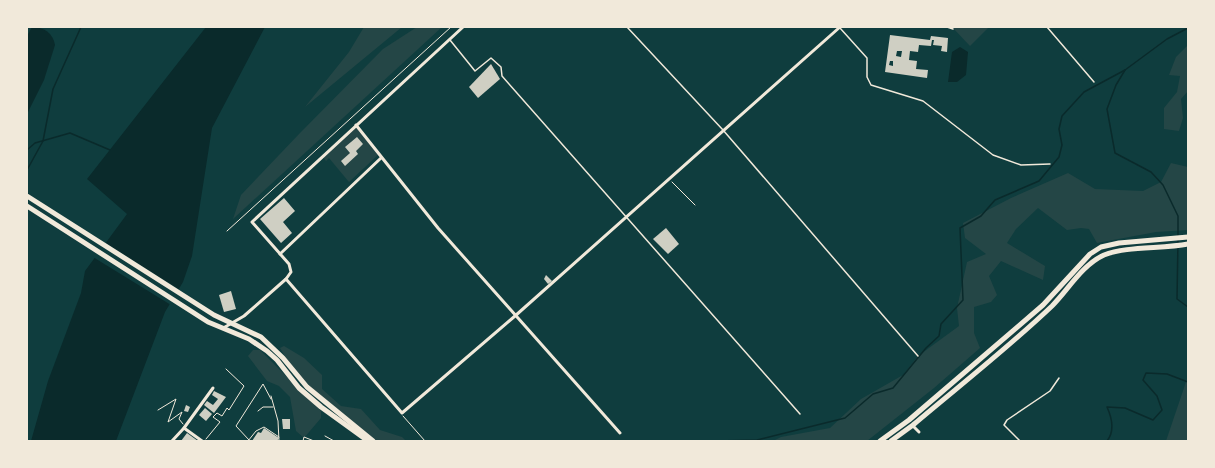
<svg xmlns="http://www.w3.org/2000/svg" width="1215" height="468" viewBox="0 0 1215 468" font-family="'PT Sans',sans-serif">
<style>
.green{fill:#244646}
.water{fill:#0a2a2b}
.pier{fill:#0f3d3e}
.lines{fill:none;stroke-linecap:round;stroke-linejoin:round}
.stream{stroke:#0a2a2b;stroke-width:1.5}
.building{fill:#cfcfc3;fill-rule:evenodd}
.path{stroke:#f1e9da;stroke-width:1}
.service{stroke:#f1e9da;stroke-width:1.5}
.minor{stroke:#f1e9da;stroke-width:3}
.primary{stroke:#f1e9da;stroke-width:5}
</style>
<rect width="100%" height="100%" fill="#0f3d3e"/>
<!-- green -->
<g class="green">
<path d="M364,27H402L305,107L349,52Z"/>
<path d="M417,27H442L233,219L241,195L300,133L383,49Z"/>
<path d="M955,27H987L988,28L970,46L953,28Z"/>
<path d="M1188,45V91L1181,99L1183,118L1179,131L1164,129V108L1177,92L1180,76L1169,75L1176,57Z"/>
<path d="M356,126L379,154L349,182L329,158L326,161L323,157Z"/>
<path d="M1171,163L1188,167V230L1156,232L1097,243L1089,229L1081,228L1067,230L1038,208L1016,229L1007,243L1045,266L1043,280L1001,261L989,276L997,295L991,302L974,307V333L980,348L934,388L867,441H773L781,437L830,428L861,399L903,375L918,356L959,326L957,308L967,262L986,254L965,238L963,223L1011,198L1068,173L1095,189L1143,191L1161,182Z"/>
<path d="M284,346L304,358L322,375V389L341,406L361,409L380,430L402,437L406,441H375C342,413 301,386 280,348Z"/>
<path d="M253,350H260L321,411V418L304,438L296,431L290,397L279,386L267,381L248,356Z"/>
<path d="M1187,379L1188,441H1166Z"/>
</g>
<!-- water -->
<g class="water">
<path d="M32,27C44,27 53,33 55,45L44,80L27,114V36Z"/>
<path d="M206,27H265L212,128L192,256L183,282L165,312L116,441H31L48,381L81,293L85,271L127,214L87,179Z"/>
<path d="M960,47L968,52L966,75L957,82H948L952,52Z"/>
</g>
<!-- pier -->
<path class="pier" d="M104,242L180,290L171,305L93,257Z"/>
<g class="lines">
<!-- stream -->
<g class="stream">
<path d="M27,150L35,143L70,133L110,150"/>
<path d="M27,170L43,141L53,89L81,27"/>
<path d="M1178,236V216L1163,185L1151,172L1115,153L1107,109L1116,85L1125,70L1167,39L1188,28"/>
<path d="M1178,240L1177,299L1188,307"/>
<path d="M717,441L757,440L845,418L873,394L893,388L926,348L939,336L941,324L963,300L960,228L981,216L995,200L1039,181L1059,157L1062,145L1059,129L1062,116L1084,92L1125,70"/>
<path d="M1107,441C1115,431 1112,418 1107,407L1125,408L1153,420L1162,410L1157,396L1143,380L1146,373L1167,374L1188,382"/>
</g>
</g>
<!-- building -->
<g class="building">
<path d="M890,35L930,40L931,36L948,38L947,52L941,51L942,46L933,45L934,40H932L931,46L919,45L918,52L910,51L909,60L917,61L916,69L928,70L927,78L885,72ZM897,51H902L901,57L896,56ZM890,61H893V66L889,65Z"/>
<path d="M491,64L500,79L478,98L469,87Z"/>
<path d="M357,137L363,144L356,151L358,154L345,166L341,161L350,153L345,147Z"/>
<path d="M284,198L295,211L283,222L292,233L281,243L260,219Z"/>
<path d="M666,228L679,244L668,254L653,239Z"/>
<path d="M546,275L552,281L548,284L544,279Z"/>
<path d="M231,291L236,309L224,312L219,295Z"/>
<path d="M214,391L226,397L214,413L204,405L207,401L213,405L218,399L212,395Z"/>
<path d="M186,405L190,407L188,412L184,411Z"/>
<path d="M205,408L212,414L206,421L199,415Z"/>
<path d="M282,419H290V429H283Z"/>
<path d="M264,428L279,438L277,441H252L258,432L261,433Z"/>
<path d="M187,433L198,441H181Z"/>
</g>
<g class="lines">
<!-- path -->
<g class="path">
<path d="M672,182L695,205"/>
<path d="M227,231L451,27"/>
<path d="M271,396L278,421L279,441"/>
<path d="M158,410L176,399L168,422L182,412L179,419L183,424"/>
<path d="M258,411L263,407H273"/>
<path d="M403,416L425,441"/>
<path d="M325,436L334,441"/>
<path d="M206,439L220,422L213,417L217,413L222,416L227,408L229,410L244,386L226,369"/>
<path d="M249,440L236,426L263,384L271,399"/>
<path d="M248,441L256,431L264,427L279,437"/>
<path d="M303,441L304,437L314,441"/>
</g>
<!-- service -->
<g class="service">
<path d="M627,27L723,130L918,356"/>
<path d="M947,27L953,29"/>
<path d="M1047,27L1094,82"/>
<path d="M840,28L867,58V77L871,85L923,101L993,155L1021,165L1050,164"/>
<path d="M450,40L475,71L491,58L501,67L502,76L800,414"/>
<path d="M1020,441L1004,425L1007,420L1050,391L1059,378"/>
</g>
<!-- minor -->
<g class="minor">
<path d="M356,125L438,228L620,433"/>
<path d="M280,254L381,158"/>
<path d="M286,279L291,272L289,264L252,222L463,27"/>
<path d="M225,327L244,316L286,279L402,413L515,316L840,27"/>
<path d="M912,425L919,432"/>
<path d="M184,428L202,441"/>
<path d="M172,441L184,428L213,388"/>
</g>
<!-- primary -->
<g class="primary">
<path d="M27,196L214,315L261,337L283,358L307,387L373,441"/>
<path d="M27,206L208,322L249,339L267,351L277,360L299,388L321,407L368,441"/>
<path d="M880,441L909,420L1043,305L1090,254L1101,247L1119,243L1188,237"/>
<path d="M891,441L913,425C959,386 1008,348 1052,306C1068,290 1082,265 1104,255C1126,246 1162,249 1188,244"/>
</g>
</g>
<!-- border -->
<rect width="1215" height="468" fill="none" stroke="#f1e9da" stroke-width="56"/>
</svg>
